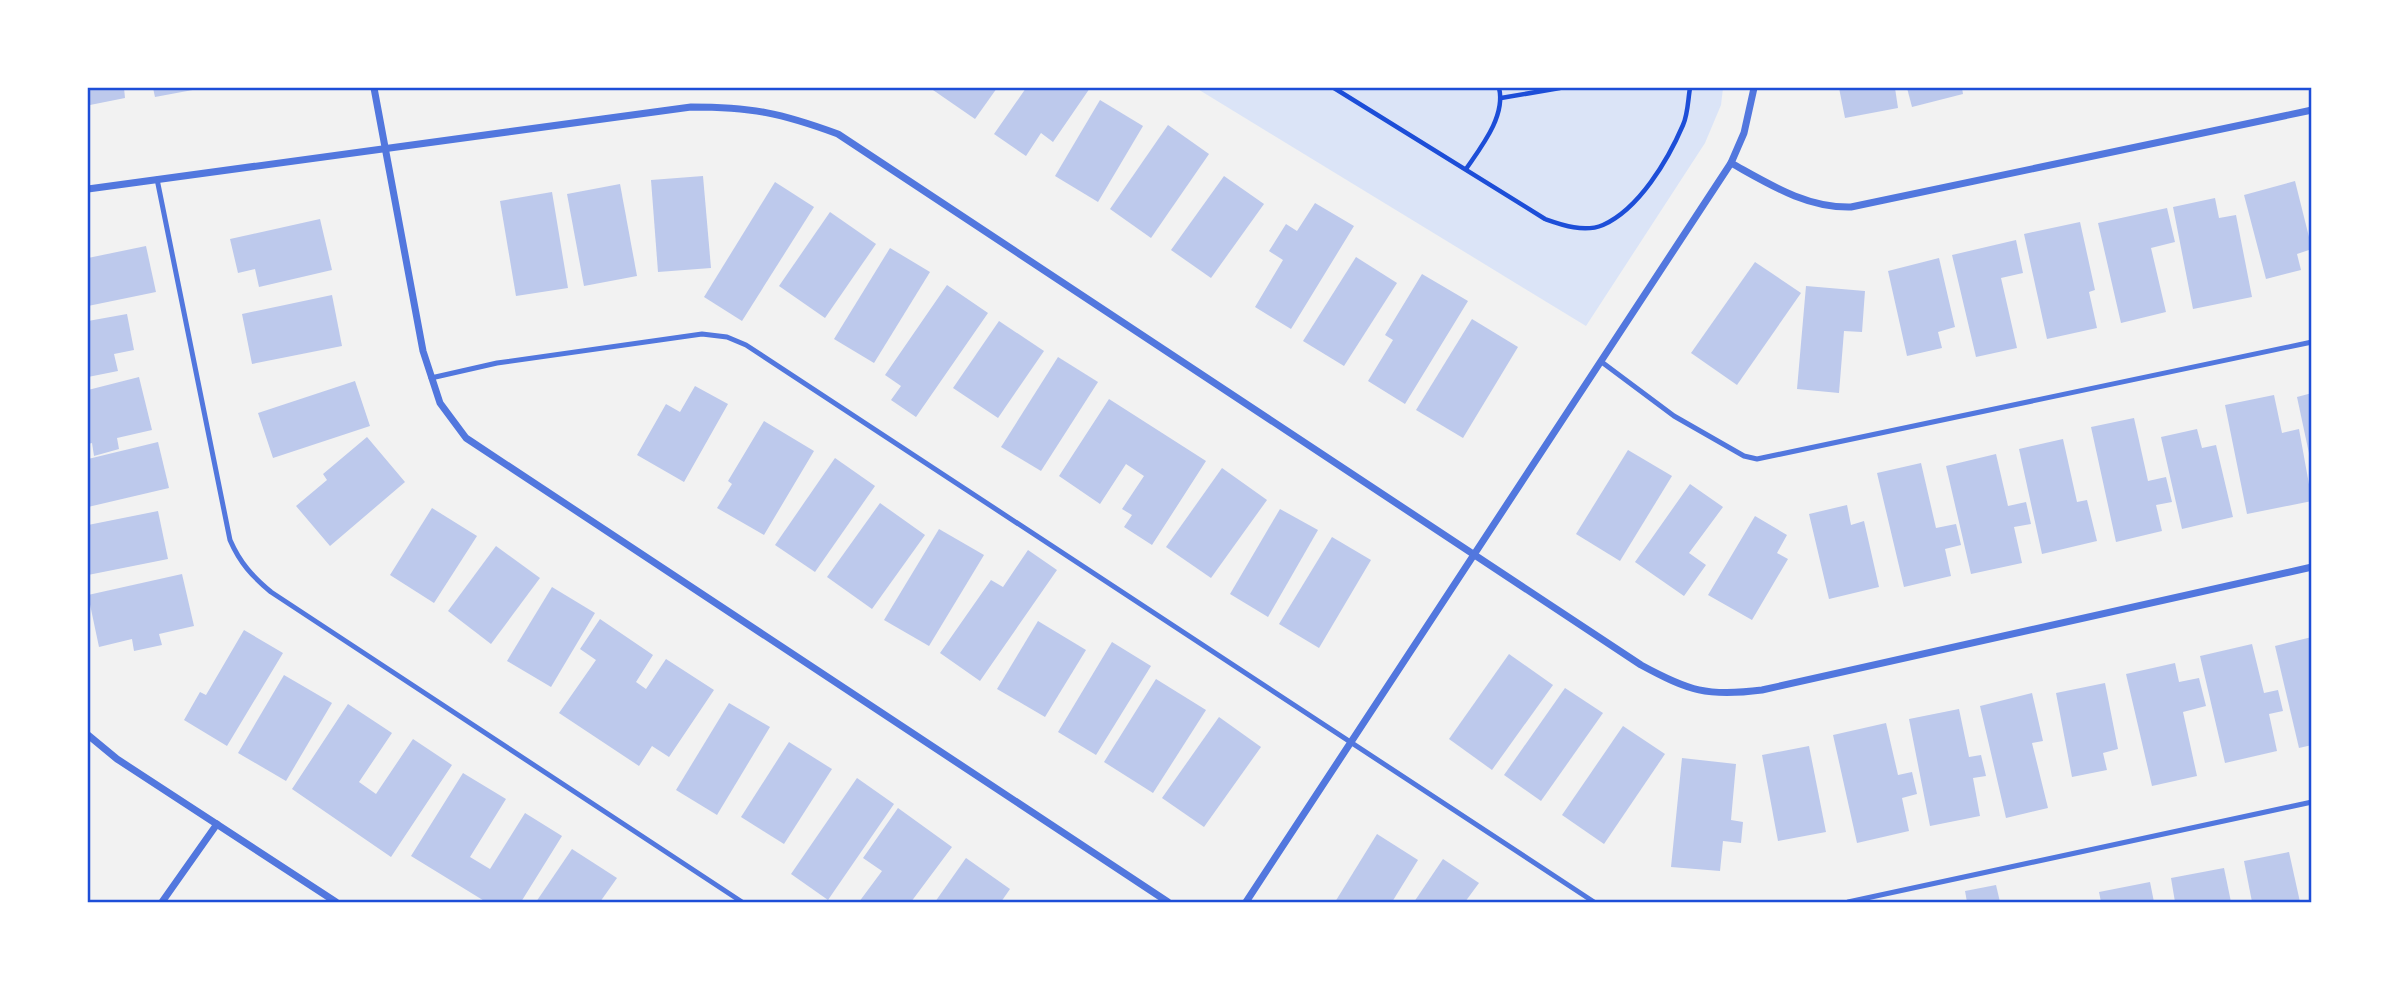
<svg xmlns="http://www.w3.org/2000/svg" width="2399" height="990" viewBox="0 0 2399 990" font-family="'Public Sans',sans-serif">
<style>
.green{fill:#dbe4f7}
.building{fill:#bdc9ec}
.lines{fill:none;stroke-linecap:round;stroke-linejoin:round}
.path{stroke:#1d4ed8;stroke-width:4.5}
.service{stroke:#5277de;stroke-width:5}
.minor{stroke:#5277de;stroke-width:7}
.neatline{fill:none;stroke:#1d4ed8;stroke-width:2.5}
</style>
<rect width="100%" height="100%" fill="#f2f2f2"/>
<!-- green -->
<path class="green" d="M1196,88H1723L1721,105L1705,143L1586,326Z"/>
<!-- building -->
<g class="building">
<path d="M88,88H124L125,98L90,105Z"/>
<path d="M153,88H198V89L155,97Z"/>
<path d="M935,88H997L975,119L933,90Z"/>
<path d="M1026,88H1090L1053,142L1041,133L1026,156L994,134Z"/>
<path d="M1839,88H1895L1898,108L1845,118Z"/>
<path d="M1907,88H1962L1963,94L1912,107Z"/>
<path d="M1100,100L1143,126L1098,202L1055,176Z"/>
<path d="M1168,125L1209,154L1151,238L1110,209Z"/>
<path d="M703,176L711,268L658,272L651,180Z"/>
<path d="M1224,176L1264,204L1211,278L1171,250Z"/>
<path d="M2295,181L2312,249L2297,254L2301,270L2266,279L2244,195Z"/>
<path d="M775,182L814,207L742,321L704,297Z"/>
<path d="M620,184L637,276L584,286L567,194Z"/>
<path d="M552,192L568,288L516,296L500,201Z"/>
<path d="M2215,198L2219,218L2236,215L2252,297L2193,309L2173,207Z"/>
<path d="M1315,203L1354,226L1291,329L1255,307L1283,260L1269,251L1286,224L1297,231Z"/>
<path d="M2167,208L2175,242L2151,248L2166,312L2121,323L2098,223Z"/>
<path d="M830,212L876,244L825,318L779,286Z"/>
<path d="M320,219L332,270L259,287L255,269L238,273L230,239Z"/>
<path d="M2080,222L2095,290L2089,292L2097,328L2047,339L2024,234Z"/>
<path d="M2016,240L2023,273L2001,278L2017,348L1976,357L1952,255Z"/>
<path d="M146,246L156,292L88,306V258Z"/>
<path d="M890,248L930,272L874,363L834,339Z"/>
<path d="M1356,257L1397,283L1344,366L1303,341Z"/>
<path d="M1939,258L1955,327L1938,332L1942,348L1907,356L1888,271Z"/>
<path d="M1755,262L1801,293L1737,385L1691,353Z"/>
<path d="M1422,274L1468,301L1405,404L1368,381L1393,340L1385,335Z"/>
<path d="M947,285L988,313L916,417L891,400L901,386L885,375Z"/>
<path d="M1806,286L1865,291L1862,332L1844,331L1839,393L1797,389Z"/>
<path d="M332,295L342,346L252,364L242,314Z"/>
<path d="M127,314L134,350L114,354L118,371L88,377V321Z"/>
<path d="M1472,319L1518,347L1463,438L1416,410Z"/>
<path d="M999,321L1044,351L998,418L953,388Z"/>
<path d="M1058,357L1098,382L1041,471L1001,447Z"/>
<path d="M139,377L152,430L117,438L119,449L94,456L92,443L88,444V390Z"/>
<path d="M355,381L370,426L273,458L258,413Z"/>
<path d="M695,386L728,404L684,482L637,455L666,404L680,412Z"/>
<path d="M2312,393V458H2310L2297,397Z"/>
<path d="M2274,395L2282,433L2299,429L2312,501L2247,514L2225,405Z"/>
<path d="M1109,399L1206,461L1152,545L1124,527L1132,515L1122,509L1144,476L1126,464L1100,504L1059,476Z"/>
<path d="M2134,418L2148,481L2166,477L2172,502L2156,505L2162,531L2116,542L2091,427Z"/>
<path d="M764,421L814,451L764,535L717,508L732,484L728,481Z"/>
<path d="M2197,429L2202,448L2216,445L2233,517L2182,529L2161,437Z"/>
<path d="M367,437L405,482L330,546L296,506L327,480L323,474Z"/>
<path d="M2063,439L2077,502L2087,500L2097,541L2042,554L2019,449Z"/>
<path d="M158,442L169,488L88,507V459Z"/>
<path d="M1628,450L1672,476L1620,561L1576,534Z"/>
<path d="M1996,454L2008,506L2026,502L2031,524L2014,527L2022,563L1971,574L1946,466Z"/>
<path d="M835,458L875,486L815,572L775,545Z"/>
<path d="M1921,463L1936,528L1956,524L1961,545L1945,549L1951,576L1904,587L1877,473Z"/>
<path d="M1222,468L1267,500L1211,578L1166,547Z"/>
<path d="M1690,484L1723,507L1689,553L1706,565L1684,596L1635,562Z"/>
<path d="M880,503L925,535L872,609L827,577Z"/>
<path d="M1847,505L1851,525L1864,521L1879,587L1829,599L1809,514Z"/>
<path d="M432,508L477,536L434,603L390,575Z"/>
<path d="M1280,509L1318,530L1268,617L1230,594Z"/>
<path d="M158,511L168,559L88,575V525Z"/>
<path d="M1755,516L1787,535L1777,553L1788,559L1752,620L1708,595Z"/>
<path d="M939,529L984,555L929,646L884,620Z"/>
<path d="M1332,537L1371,560L1319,648L1279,624Z"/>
<path d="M496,546L540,578L491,644L448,611Z"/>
<path d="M1028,550L1057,570L980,681L940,653L991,580L1003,587Z"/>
<path d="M182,574L194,626L159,634L162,645L134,651L132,639L99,647L88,595Z"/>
<path d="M552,587L595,613L551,687L507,661Z"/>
<path d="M600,619L653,655L636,682L646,689L666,659L714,690L669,757L652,746L639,766L559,713L596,660L580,649Z"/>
<path d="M1038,621L1086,650L1045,717L997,689Z"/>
<path d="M244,630L283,653L227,746L184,720L200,692L206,695Z"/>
<path d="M2312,637V745L2299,748L2275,646Z"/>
<path d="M1112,642L1151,666L1096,755L1058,732Z"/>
<path d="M2252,644L2264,693L2278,690L2283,711L2269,714L2277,751L2225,763L2200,656Z"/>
<path d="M1509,654L1553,685L1492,770L1449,739Z"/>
<path d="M2175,663L2179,682L2199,678L2206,706L2183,712L2197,776L2152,786L2126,674Z"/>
<path d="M284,675L332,703L286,781L238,753Z"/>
<path d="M1156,679L1206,710L1153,793L1104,762Z"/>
<path d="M2105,683L2118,749L2103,753L2107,770L2072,777L2056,693Z"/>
<path d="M1565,688L1603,713L1541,801L1504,775Z"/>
<path d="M2032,693L2043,741L2032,743L2048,808L2006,818L1980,706Z"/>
<path d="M729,703L770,727L717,815L676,790Z"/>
<path d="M348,704L392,733L359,782L376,794L413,739L452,765L391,857L292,789Z"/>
<path d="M1959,709L1969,757L1981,755L1986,776L1973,778L1980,816L1930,826L1909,719Z"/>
<path d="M1219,717L1261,747L1204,827L1162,798Z"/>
<path d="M1886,723L1898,775L1912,772L1917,794L1902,798L1909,831L1857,843L1833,735Z"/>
<path d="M1623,726L1665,754L1604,844L1562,815Z"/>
<path d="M789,742L832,769L784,844L741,817Z"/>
<path d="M1809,746L1826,832L1778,841L1762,755Z"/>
<path d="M1682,758L1736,764L1731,820L1743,822L1741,843L1723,841L1720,871L1671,867Z"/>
<path d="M463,773L506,799L470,857L490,869L525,813L562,836L521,902H486L411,856Z"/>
<path d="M857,778L894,804L828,900L791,874Z"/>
<path d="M898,808L952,847L911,902H859L882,871L863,858Z"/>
<path d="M1377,834L1418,860L1392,902H1335Z"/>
<path d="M572,849L617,878L600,902H536Z"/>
<path d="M2289,852L2300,902H2252L2244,861Z"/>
<path d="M966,858L1010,889L1001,902H935Z"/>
<path d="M1443,859L1479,883L1465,902H1414Z"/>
<path d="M2224,868L2231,902H2175L2171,878Z"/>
<path d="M2150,882L2154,902H2101L2099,892Z"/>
<path d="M1996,885L2000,902H1967L1965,891Z"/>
</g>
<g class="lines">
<!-- path -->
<g class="path">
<path d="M1334,88L1545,219C1562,225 1584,233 1603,225C1639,209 1668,160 1683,125C1688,114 1688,99 1690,88"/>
<path d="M1501,98L1560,88"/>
<path d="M1466,169C1481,147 1506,116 1499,88"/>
</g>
<!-- service -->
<g class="service">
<path d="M157,179L230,540C240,563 252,576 271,592L742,902"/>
<path d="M1603,363L1674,416L1744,456L1757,459L2312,342"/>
<path d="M431,378L497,363L702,334L727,337L746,345L1594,902"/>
<path d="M1848,902L2312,802"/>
</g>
<!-- minor -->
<g class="minor">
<path d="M374,88L423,351L440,403L466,438L1168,902"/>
<path d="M1731,163C1769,184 1806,208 1851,207L2312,110"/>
<path d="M88,189L691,107C752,107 781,113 838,134L1641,665C1689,691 1707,697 1762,690L2312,567"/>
<path d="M88,735L117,759L336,902"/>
<path d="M162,902L217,824"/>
<path d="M1246,902L1731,163L1744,133L1754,88"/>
</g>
</g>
<!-- border -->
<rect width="2399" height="990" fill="none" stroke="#ffffff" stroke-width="178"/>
<rect x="89" y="89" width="2221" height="812" class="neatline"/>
</svg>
